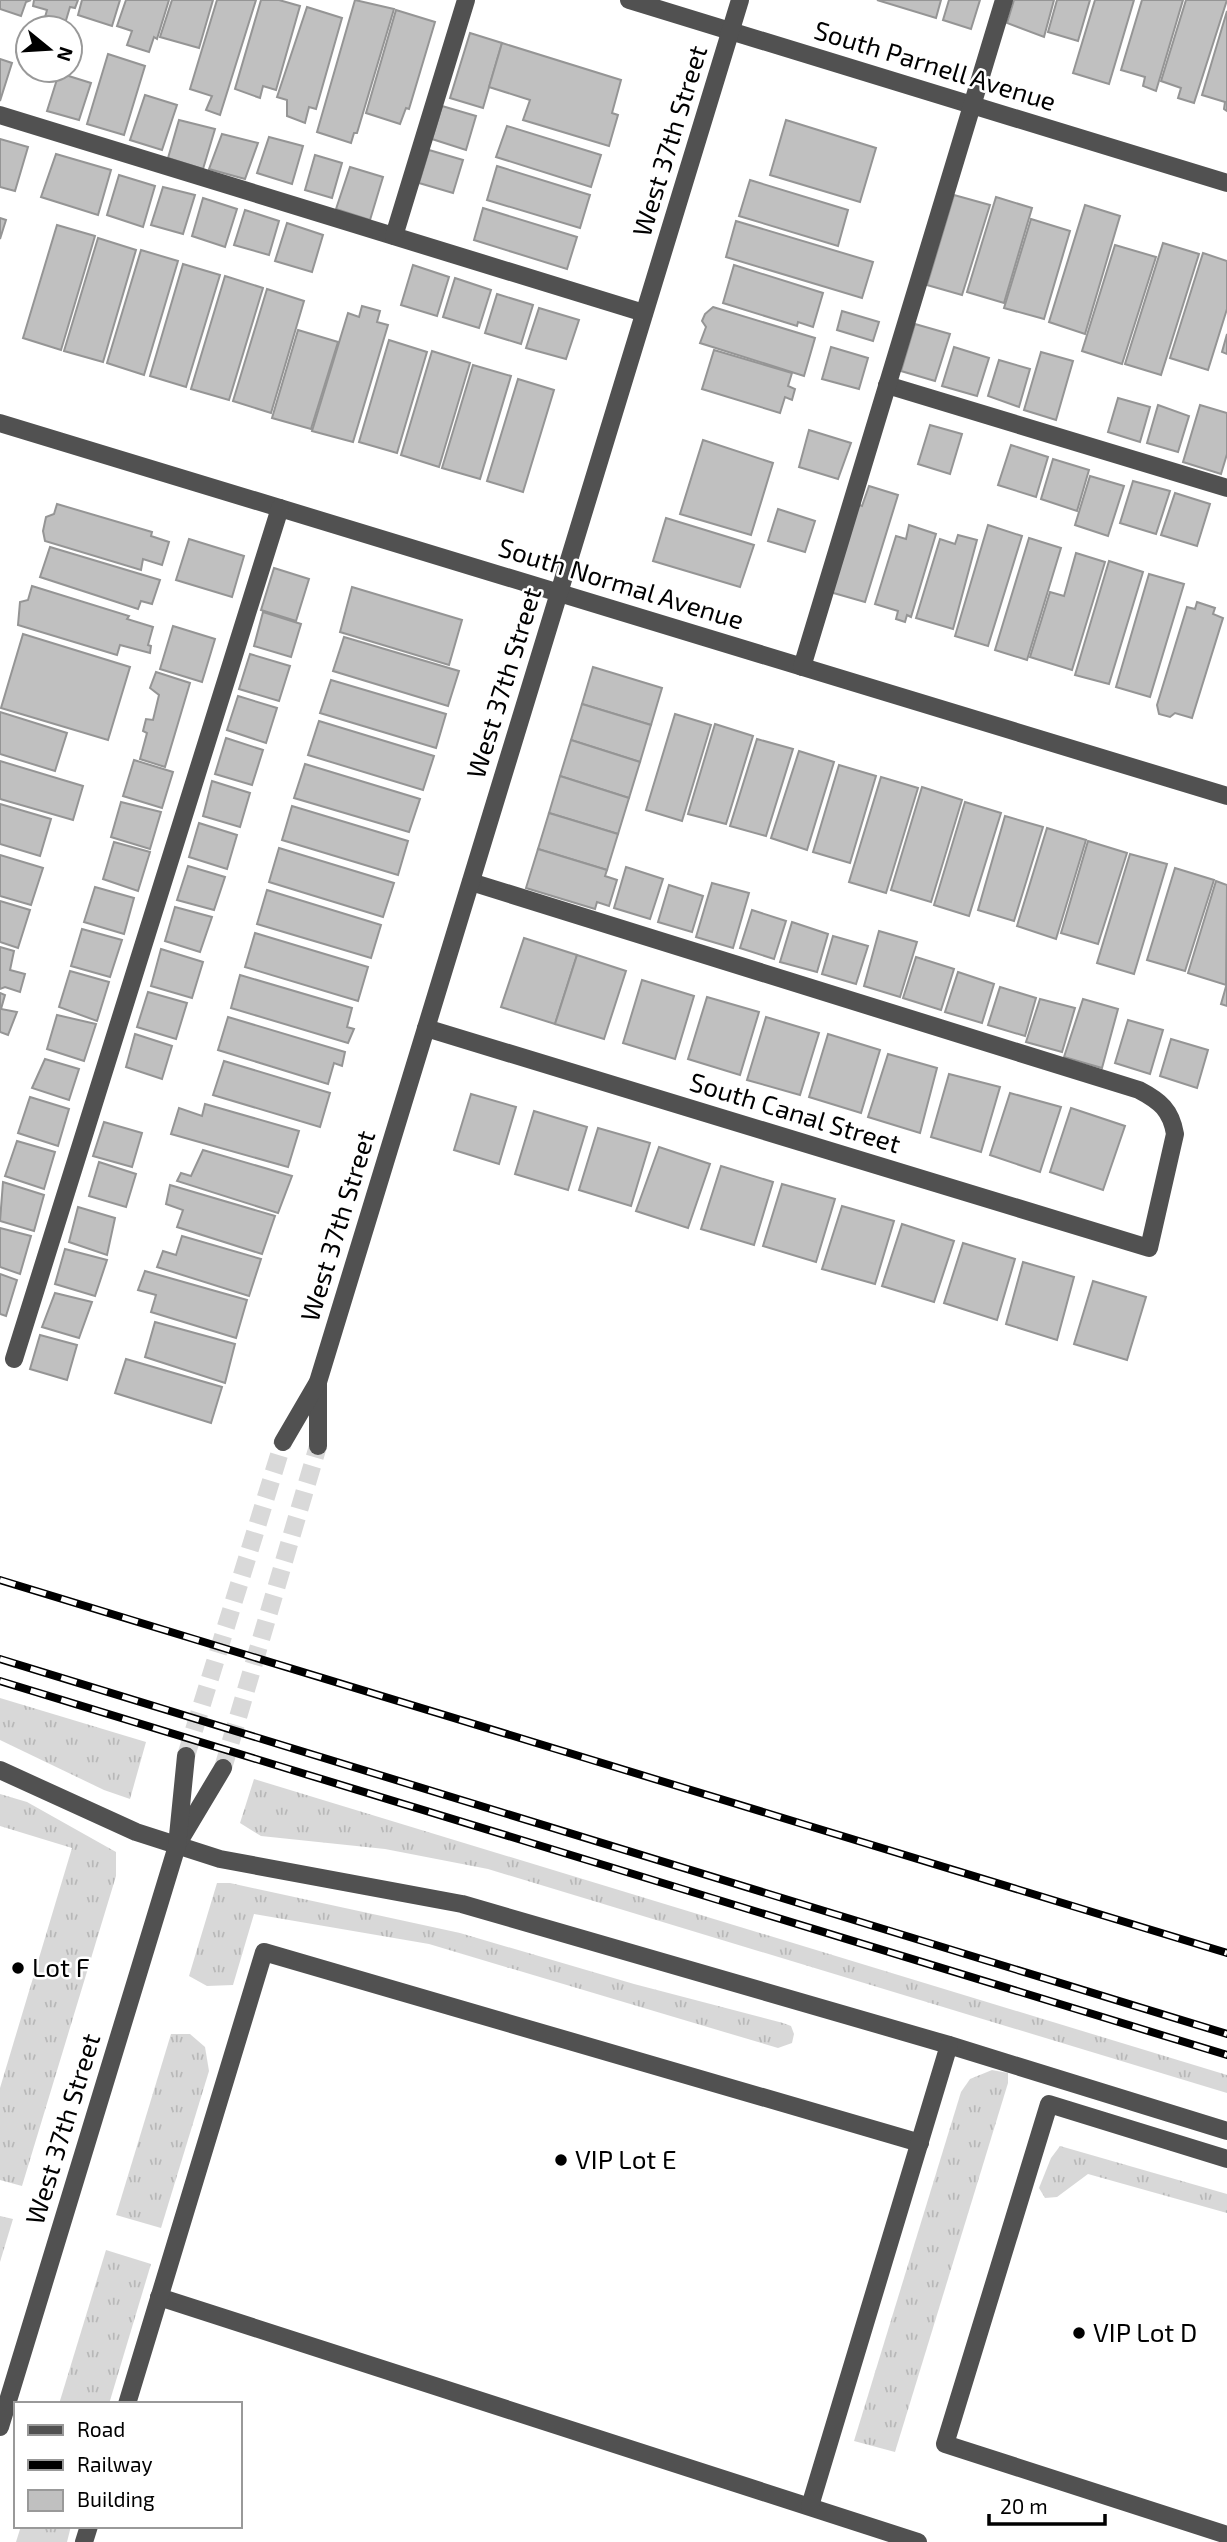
<svg xmlns="http://www.w3.org/2000/svg" width="1227" height="2542" viewBox="0 0 1227 2542" font-family="'Exo 2',sans-serif">
<style>
.grass{fill:url(#grass-tufts)}
.building{fill:#c0c0c0;stroke:#959595;stroke-width:2}
.lines{fill:none;stroke-linecap:round;stroke-linejoin:round}
.minor-tunnel{stroke:#d9d9d9;stroke-width:18;stroke-dasharray:18 9;stroke-linecap:butt}
.minor{stroke:#515151;stroke-width:18}
.rail-casing{stroke:#000;stroke-width:8}
.rail{stroke:#fff;stroke-width:5;stroke-dasharray:16;stroke-linecap:butt}
.poi-dot{fill:#000;stroke:#fff;stroke-width:2.5}
.labels{text-anchor:middle;stroke-width:5;stroke-linejoin:round;paint-order:stroke}
.street-label{font-size:26px;fill:#000;stroke:#fff}
.poi-label{font-size:26px;fill:#000;stroke:#fff;text-anchor:start}
</style>
<defs>
<pattern id="grass-tufts" width="24" height="20" patternUnits="userSpaceOnUse" patternTransform="scale(1.75)"><rect width="24" height="20" fill="#d8d8d8"/><path d="M3 7l-1-3M5 7V3M7 7l1-3M15 17l-1-3M17 17v-4M19 17l1-3" fill="none" stroke="#b8b8b8"/></pattern>
</defs>
<rect width="100%" height="100%" fill="#fff"/>
<!-- grass -->
<g class="grass">
<path d="M0,1698L146,1742L130,1799L104,1790L0,1740Z"/>
<path d="M254,1779L1227,2075V2093L488,1869L385,1849L261,1836L240,1823Z"/>
<path d="M0,1794L27,1802L116,1852V1876L22,2186L0,2180V2088L72,1848L0,1826Z"/>
<path d="M217,1883H230L460,1933L634,1984L783,2023L791,2026L794,2034L792,2043L778,2048L429,1944L254,1914L233,1985L207,1986L189,1976Z"/>
<path d="M171,2034H190L205,2047L209,2071L161,2228L116,2215Z"/>
<path d="M992,2070L1008,2073V2083L895,2452L854,2441L961,2092L970,2079Z"/>
<path d="M1060,2146L1227,2194V2213L1088,2174L1057,2197L1045,2198L1039,2188L1051,2158Z"/>
<path d="M0,2216L13,2219L0,2262Z"/>
<path d="M106,2250L151,2264L109,2404H59Z"/>
<path d="M21,2526H71L67,2542H16Z"/>
</g>
<!-- building -->
<g class="building">
<path d="M0,0H31L26,2L21,16L0,9Z"/>
<path d="M34,0H78L75,8L70,7L64,27L67,28H55L56,24L44,21L47,10L33,6Z"/>
<path d="M82,0H120L112,26L78,15Z"/>
<path d="M126,0H169L157,39L154,37L149,52L127,45L132,31L117,26Z"/>
<path d="M172,0H213L199,48L160,37Z"/>
<path d="M217,0H256L220,115L206,110L212,96L190,89Z"/>
<path d="M261,0H279L300,6L276,90L263,86L260,98L235,89Z"/>
<path d="M355,0L394,9L357,133H354L351,143L317,132Z"/>
<path d="M877,0H941L936,18Z"/>
<path d="M949,0H980L971,29L943,20Z"/>
<path d="M1014,0H1054L1044,37L1007,23Z"/>
<path d="M1057,0H1090L1078,41L1048,32Z"/>
<path d="M1095,0H1134L1109,84L1073,73Z"/>
<path d="M1142,0H1183L1156,91L1143,86L1145,77L1121,70Z"/>
<path d="M1186,0H1227L1194,103L1178,98L1181,88L1161,81Z"/>
<path d="M307,7L342,18L316,109L309,107L305,123L287,116V100L277,97Z"/>
<path d="M396,10L435,22L409,109L406,108L400,124L366,113Z"/>
<path d="M1227,11V111L1224,109L1225,102L1202,95Z"/>
<path d="M470,33L502,43L483,108L450,98Z"/>
<path d="M502,43L621,80L612,113L618,115L609,146L523,120L530,100L489,87Z"/>
<path d="M108,54L145,66L124,135L87,124Z"/>
<path d="M0,59L12,63L0,101Z"/>
<path d="M59,73L91,83L79,120L47,111Z"/>
<path d="M145,95L177,105L162,150L130,140Z"/>
<path d="M442,106L476,116L466,150L432,139Z"/>
<path d="M179,120L215,129L203,169L168,158Z"/>
<path d="M786,120L876,148L860,202L770,175Z"/>
<path d="M507,126L601,155L591,187L496,157Z"/>
<path d="M222,134L258,143L245,179L209,169Z"/>
<path d="M269,137L303,146L292,184L257,173Z"/>
<path d="M0,139L28,147L15,191L0,187Z"/>
<path d="M429,150L463,160L453,193L419,183Z"/>
<path d="M56,154L111,170L98,215L41,197Z"/>
<path d="M315,155L342,163L332,198L305,190Z"/>
<path d="M497,166L590,195L580,228L487,200Z"/>
<path d="M350,167L383,177L370,220L336,209Z"/>
<path d="M119,175L155,186L143,227L107,215Z"/>
<path d="M750,180L848,210L838,246L739,216Z"/>
<path d="M163,187L195,195L183,234L151,225Z"/>
<path d="M954,195L990,205L962,295L927,285Z"/>
<path d="M996,197L1032,208L1004,303L967,292Z"/>
<path d="M203,198L237,209L225,247L192,236Z"/>
<path d="M1085,205L1120,216L1085,334L1049,322Z"/>
<path d="M483,208L577,237L567,269L474,240Z"/>
<path d="M245,210L279,221L269,255L234,245Z"/>
<path d="M0,218L6,220L0,239Z"/>
<path d="M1031,219L1070,231L1044,319L1004,308Z"/>
<path d="M736,221L873,262L862,298L726,257Z"/>
<path d="M287,223L323,235L312,272L275,261Z"/>
<path d="M57,225L95,236L61,350L23,338Z"/>
<path d="M98,238L136,250L103,362L64,351Z"/>
<path d="M1163,243L1199,254L1161,375L1125,364Z"/>
<path d="M1115,245L1156,257L1122,364L1082,351Z"/>
<path d="M141,250L178,261L144,375L107,363Z"/>
<path d="M1203,253L1227,261V309L1208,370L1170,358Z"/>
<path d="M183,264L220,275L186,387L150,376Z"/>
<path d="M413,265L449,277L437,316L401,305Z"/>
<path d="M734,265L823,293L813,327L798,322L797,326L723,303Z"/>
<path d="M225,276L263,288L229,400L191,389Z"/>
<path d="M455,278L491,290L479,328L443,317Z"/>
<path d="M267,289L304,301L271,413L233,401Z"/>
<path d="M497,294L533,305L521,344L485,333Z"/>
<path d="M362,306L380,311L377,322L388,325L353,442L312,431L348,313L359,317Z"/>
<path d="M713,307L815,338L804,376L700,343L706,327L702,321L705,314Z"/>
<path d="M539,308L579,320L566,359L526,348Z"/>
<path d="M842,311L879,322L873,341L837,330Z"/>
<path d="M915,324L950,334L935,381L901,371Z"/>
<path d="M298,330L338,342L311,429L272,418Z"/>
<path d="M1227,334V354L1222,352Z"/>
<path d="M389,340L427,352L397,453L359,442Z"/>
<path d="M831,347L868,358L859,389L822,379Z"/>
<path d="M954,347L989,358L977,396L942,386Z"/>
<path d="M714,350L792,373L788,386L795,389L792,400L785,397L780,413L702,389Z"/>
<path d="M432,351L470,363L439,467L401,455Z"/>
<path d="M1041,352L1073,361L1056,420L1024,410Z"/>
<path d="M999,360L1030,369L1019,407L988,396Z"/>
<path d="M473,365L511,376L480,479L442,468Z"/>
<path d="M518,379L554,390L523,492L487,481Z"/>
<path d="M1118,398L1150,407L1140,442L1108,432Z"/>
<path d="M1158,405L1189,416L1178,452L1147,443Z"/>
<path d="M1200,405L1227,413V454L1221,474L1183,462Z"/>
<path d="M930,425L962,434L950,474L918,464Z"/>
<path d="M809,430L851,443L838,479L799,467Z"/>
<path d="M703,440L773,463L751,535L680,514Z"/>
<path d="M1011,445L1048,457L1036,497L998,485Z"/>
<path d="M1053,459L1089,470L1077,511L1041,499Z"/>
<path d="M1090,476L1124,486L1108,536L1075,525Z"/>
<path d="M1133,481L1170,491L1156,534L1120,523Z"/>
<path d="M869,486L898,495L865,602L830,592L857,504L862,506Z"/>
<path d="M1175,493L1210,504L1197,546L1161,535Z"/>
<path d="M57,504L152,532L151,536L169,542L162,565L143,559L141,570L45,541L43,531L46,517L54,514Z"/>
<path d="M778,509L815,521L805,552L768,541Z"/>
<path d="M666,518L754,545L740,587L653,561Z"/>
<path d="M909,525L936,534L911,617L907,615L905,622L896,619L898,611L875,604L896,536L906,539Z"/>
<path d="M988,525L1022,536L988,646L955,636Z"/>
<path d="M958,535L977,540L953,629L916,618L940,539L955,544Z"/>
<path d="M1029,538L1061,548L1027,660L995,650Z"/>
<path d="M189,539L244,556L232,597L176,580Z"/>
<path d="M50,547L160,580L152,604L141,601L138,609L40,577Z"/>
<path d="M1076,553L1105,562L1072,670L1030,657L1050,592L1064,596Z"/>
<path d="M1109,561L1143,572L1109,684L1075,675Z"/>
<path d="M274,568L309,579L296,621L261,610Z"/>
<path d="M1149,574L1184,584L1150,697L1116,687Z"/>
<path d="M32,586L129,616L127,619L153,627L148,645L151,646L150,653L120,645L117,655L18,625L20,602L28,600Z"/>
<path d="M352,587L462,620L449,665L340,632Z"/>
<path d="M1197,602L1215,608L1213,614L1223,618L1192,718L1175,713L1170,717L1159,714L1157,705L1187,607L1195,609Z"/>
<path d="M263,612L301,624L291,657L254,646Z"/>
<path d="M173,626L215,639L202,682L160,669Z"/>
<path d="M23,634L130,667L108,740L1,708Z"/>
<path d="M344,637L459,671L448,706L333,671Z"/>
<path d="M250,654L290,666L279,701L239,689Z"/>
<path d="M593,667L662,688L651,725L582,704Z"/>
<path d="M156,672L190,683L165,767L140,759L147,733L143,731L146,719L153,720L159,695L150,688Z"/>
<path d="M331,680L446,714L436,748L320,713Z"/>
<path d="M238,696L277,708L266,743L227,730Z"/>
<path d="M582,704L651,725L640,762L571,740Z"/>
<path d="M0,712L67,733L55,771L0,754Z"/>
<path d="M675,714L711,725L682,821L646,810Z"/>
<path d="M319,721L434,756L423,790L308,755Z"/>
<path d="M715,724L753,736L726,824L688,814Z"/>
<path d="M226,738L263,750L252,785L215,774Z"/>
<path d="M757,739L793,749L766,836L730,826Z"/>
<path d="M571,740L640,762L629,798L560,776Z"/>
<path d="M799,751L834,762L807,850L771,838Z"/>
<path d="M134,760L173,772L162,808L123,796Z"/>
<path d="M0,761L83,786L73,820L0,799Z"/>
<path d="M305,764L420,799L409,832L294,798Z"/>
<path d="M839,765L876,776L850,863L813,852Z"/>
<path d="M560,776L629,798L618,834L549,813Z"/>
<path d="M881,777L918,788L886,893L849,882Z"/>
<path d="M212,781L250,793L240,827L203,816Z"/>
<path d="M922,787L962,800L931,902L891,890Z"/>
<path d="M121,802L161,812L150,849L111,837Z"/>
<path d="M965,802L1001,813L969,916L934,905Z"/>
<path d="M0,804L51,819L40,856L0,844Z"/>
<path d="M292,806L408,841L398,875L282,840Z"/>
<path d="M549,813L618,834L607,870L538,849Z"/>
<path d="M1005,816L1043,827L1014,921L978,910Z"/>
<path d="M199,823L237,835L227,869L189,857Z"/>
<path d="M1047,828L1086,840L1056,939L1017,926Z"/>
<path d="M1088,841L1127,853L1098,944L1061,933Z"/>
<path d="M114,842L150,852L138,891L103,879Z"/>
<path d="M279,848L394,883L383,917L269,882Z"/>
<path d="M538,849L607,870L605,876L617,880L609,906L597,902L595,909L526,888Z"/>
<path d="M1130,854L1167,864L1134,974L1097,963Z"/>
<path d="M0,855L43,868L31,905L0,896Z"/>
<path d="M188,866L225,877L214,910L177,900Z"/>
<path d="M626,867L663,879L650,919L614,908Z"/>
<path d="M1175,868L1214,880L1185,971L1147,960Z"/>
<path d="M1216,881L1227,885L1226,985L1188,973Z"/>
<path d="M712,883L749,893L733,948L696,937Z"/>
<path d="M669,885L703,896L692,932L658,922Z"/>
<path d="M95,887L134,898L124,934L84,922Z"/>
<path d="M267,890L381,925L371,958L257,924Z"/>
<path d="M0,901L30,910L18,948L0,942Z"/>
<path d="M175,907L212,917L200,952L165,941Z"/>
<path d="M752,910L786,921L774,959L740,948Z"/>
<path d="M792,922L828,934L817,972L780,962Z"/>
<path d="M82,929L122,940L110,977L71,966Z"/>
<path d="M879,931L917,942L900,997L864,986Z"/>
<path d="M255,933L368,967L358,1001L245,967Z"/>
<path d="M833,936L868,946L856,984L822,974Z"/>
<path d="M524,938L577,955L555,1024L501,1007Z"/>
<path d="M0,947L14,951L10,970L25,974L20,992L5,987L0,989Z"/>
<path d="M161,949L203,962L192,998L151,986Z"/>
<path d="M577,955L626,971L604,1039L555,1024Z"/>
<path d="M916,957L954,969L941,1010L903,998Z"/>
<path d="M70,971L109,982L97,1021L59,1007Z"/>
<path d="M958,972L994,984L982,1023L945,1012Z"/>
<path d="M240,975L352,1008L347,1027L354,1029L348,1043L231,1008Z"/>
<path d="M642,980L694,996L675,1059L623,1043Z"/>
<path d="M1227,983V1006L1221,1004Z"/>
<path d="M1000,987L1036,998L1025,1036L988,1025Z"/>
<path d="M148,992L187,1003L176,1039L137,1027Z"/>
<path d="M0,993L5,995L1,1009L17,1012L8,1035L0,1032Z"/>
<path d="M707,997L759,1012L740,1075L688,1059Z"/>
<path d="M1040,999L1075,1008L1062,1052L1026,1042Z"/>
<path d="M1083,999L1118,1009L1102,1068L1064,1057Z"/>
<path d="M57,1015L96,1024L84,1061L47,1049Z"/>
<path d="M228,1017L345,1052L342,1066L334,1063L328,1084L218,1050Z"/>
<path d="M766,1017L819,1033L800,1095L747,1080Z"/>
<path d="M1128,1020L1163,1030L1150,1074L1115,1063Z"/>
<path d="M135,1034L172,1046L162,1079L126,1067Z"/>
<path d="M828,1034L880,1050L861,1113L809,1097Z"/>
<path d="M1171,1039L1208,1050L1197,1088L1160,1076Z"/>
<path d="M888,1054L937,1068L920,1133L868,1117Z"/>
<path d="M45,1059L79,1069L69,1100L32,1088Z"/>
<path d="M224,1061L330,1093L320,1127L213,1095Z"/>
<path d="M949,1074L1000,1087L981,1152L931,1137Z"/>
<path d="M1010,1093L1061,1107L1040,1172L990,1155Z"/>
<path d="M471,1094L516,1107L499,1164L454,1150Z"/>
<path d="M30,1097L69,1109L58,1146L18,1133Z"/>
<path d="M205,1104L299,1131L288,1167L171,1134L179,1108L202,1116Z"/>
<path d="M1071,1108L1125,1126L1103,1190L1050,1172Z"/>
<path d="M534,1111L587,1127L568,1190L515,1174Z"/>
<path d="M104,1122L142,1133L132,1167L93,1156Z"/>
<path d="M598,1128L650,1143L631,1206L579,1190Z"/>
<path d="M17,1141L55,1152L44,1189L5,1176Z"/>
<path d="M659,1147L710,1164L688,1228L636,1211Z"/>
<path d="M203,1150L292,1176L278,1213L177,1181L181,1173L191,1176Z"/>
<path d="M99,1162L136,1174L126,1207L89,1196Z"/>
<path d="M721,1166L773,1182L754,1245L701,1229Z"/>
<path d="M3,1182L44,1195L34,1231L0,1221Z"/>
<path d="M782,1184L835,1199L816,1262L763,1246Z"/>
<path d="M170,1185L275,1216L262,1254L177,1227L183,1210L166,1204Z"/>
<path d="M842,1206L894,1221L875,1284L822,1269Z"/>
<path d="M78,1207L115,1218L107,1255L69,1242Z"/>
<path d="M902,1224L954,1241L934,1302L882,1286Z"/>
<path d="M0,1228L31,1236L20,1274L0,1267Z"/>
<path d="M182,1236L261,1259L249,1296L157,1267L163,1251L176,1255Z"/>
<path d="M963,1243L1015,1259L997,1320L944,1303Z"/>
<path d="M65,1249L107,1260L95,1296L55,1284Z"/>
<path d="M1023,1262L1074,1277L1057,1340L1006,1324Z"/>
<path d="M145,1271L247,1300L236,1338L151,1312L156,1295L138,1290Z"/>
<path d="M0,1274L17,1280L6,1316L0,1314Z"/>
<path d="M1093,1281L1146,1297L1127,1360L1074,1344Z"/>
<path d="M55,1293L92,1302L79,1338L42,1327Z"/>
<path d="M155,1322L235,1344L225,1383L145,1357Z"/>
<path d="M40,1335L77,1345L67,1380L30,1369Z"/>
<path d="M126,1359L222,1387L211,1423L115,1393Z"/>
</g>
<g class="lines">
<!-- minor-tunnel -->
<g class="minor-tunnel">
<path d="M186,1756L283,1442"/>
<path d="M223,1768L318,1446"/>
</g>
<!-- minor -->
<g class="minor">
<path d="M629,0L1227,183"/>
<path d="M0,115L644,313"/>
<path d="M394,236L466,0"/>
<path d="M887,385L1227,488"/>
<path d="M0,423L1227,796"/>
<path d="M802,667L1004,0"/>
<path d="M426,1028L1149,1248L1175,1134C1171,1110 1160,1101 1139,1090L471,882"/>
<path d="M14,1359L280,508"/>
<path d="M318,1382V1446"/>
<path d="M283,1442L318,1382L740,0"/>
<path d="M0,1770L136,1832L220,1859L462,1904L949,2045L1227,2131"/>
<path d="M180,1840L223,1768"/>
<path d="M1227,2159L1049,2104L945,2444L1227,2535"/>
<path d="M159,2297L918,2542"/>
<path d="M127,2404L264,1952L920,2143"/>
<path d="M0,2427L177,1846L186,1756"/>
<path d="M810,2506L949,2045"/>
<path d="M84,2542L89,2526"/>
</g>
<!-- rail casing -->
<g class="rail-casing">
<g id="rail">
<path d="M0,1580L1227,1953"/>
<path d="M0,1659L1227,2034"/>
<path d="M0,1681L1227,2055"/>
</g>
</g>
<!-- rail -->
<use href="#rail" class="rail"/>
</g>
<!-- markers -->
<g class="poi-dot">
<circle cx="18" cy="1968" r="7"/>
<circle cx="561" cy="2160" r="7"/>
<circle cx="1079" cy="2333" r="7"/>
</g>
<g class="labels">
<!-- street labels -->
<g class="street-label">
<text transform="translate(935 66) rotate(17)" y="9">South Parnell Avenue</text>
<text transform="translate(670 141) rotate(-73)" y="9">West 37th Street</text>
<text transform="translate(621 584) rotate(17)" y="9">South Normal Avenue</text>
<text transform="translate(504 683) rotate(-73)" y="9">West 37th Street</text>
<text transform="translate(795 1113) rotate(17)" y="9">South Canal Street</text>
<text transform="translate(338 1226) rotate(-73)" y="9">West 37th Street</text>
<text transform="translate(63 2129) rotate(-73)" y="9">West 37th Street</text>
</g>
<!-- poi labels -->
<g class="poi-label">
<text x="32" y="1977">Lot F</text>
<text x="575" y="2169">VIP Lot E</text>
<text x="1093" y="2342">VIP Lot D</text>
</g>
</g>
<!-- legend -->
<rect x="14" y="2402" width="228" height="126" fill="#ffffff" stroke="#999999" stroke-width="2"/>
<rect x="28" y="2425" width="35" height="10" fill="#515151" stroke="#999999" stroke-width="2"/>
<text x="77" y="2437" font-size="21" fill="#000000">Road</text>
<rect x="28" y="2460" width="35" height="10" fill="#000000" stroke="#999999" stroke-width="2"/>
<text x="77" y="2472" font-size="21" fill="#000000">Railway</text>
<rect x="28" y="2490" width="35" height="21" fill="#c0c0c0" stroke="#999999" stroke-width="2"/>
<text x="77" y="2507" font-size="21" fill="#000000">Building</text>
<!-- north arrow -->
<g transform="translate(49 49) rotate(108)"><circle r="33" fill="#ffffff" stroke="#999999" stroke-width="2"/>
<path d="M0-5L12 26L0 18L-12 26Z" fill="#000000"/>
<text y="-10" font-size="19" font-weight="bold" text-anchor="middle" fill="#000000">N</text>
</g>
<!-- scale -->
<path d="M989 2514v10h116v-10" fill="none" stroke="#000000" stroke-width="3.5"/>
<text x="1000" y="2514" font-size="21" fill="#000000" stroke="#ffffff" stroke-width="5" paint-order="stroke">20 m</text>
</svg>
